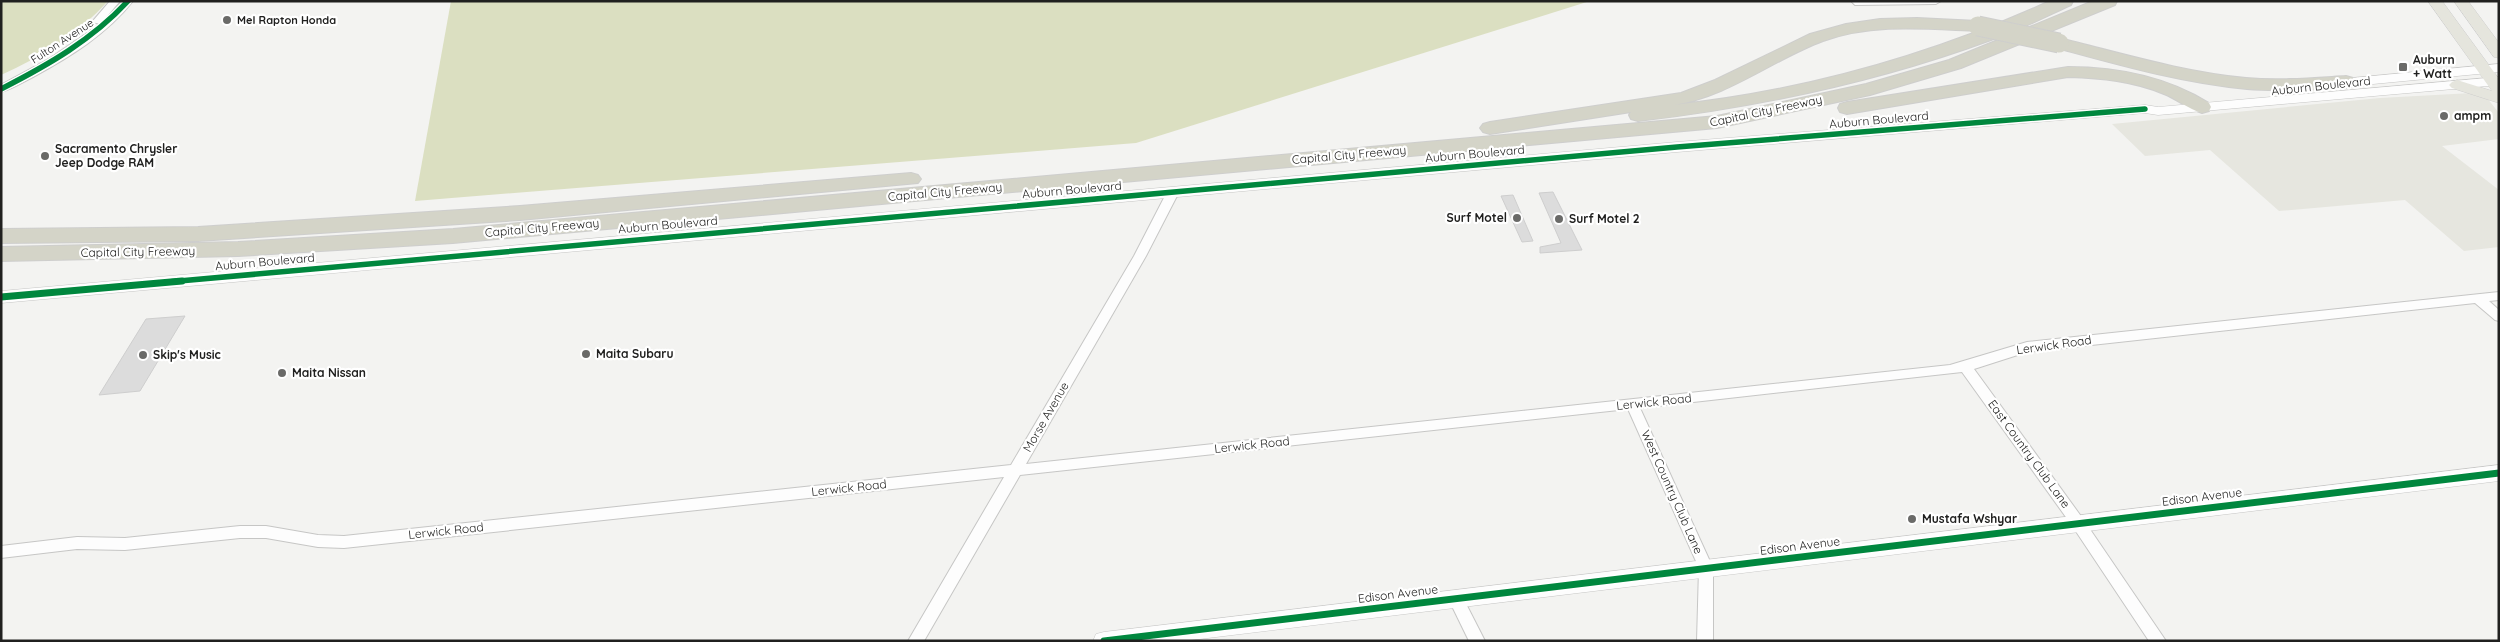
<svg xmlns="http://www.w3.org/2000/svg" width="2500" height="642" viewBox="0 0 2500 642" font-family="Quicksand,sans-serif">
<style>
.built{fill:#e6e6df}
.green{fill:#dbdfc1}
.building{fill:#dcdcdc;stroke:#cecece}
.lines{fill:none;stroke-linecap:round;stroke-linejoin:round}
.street-casing{stroke:#c6c6c5;stroke-width:2}
.secondary-casing{stroke:#c6c6c5;stroke-width:1}
.primary-casing{stroke:#cececd;stroke-width:1}
.highway-casing{stroke:#cececd;stroke-width:2}
.street{fill:#fdfdfd;fill-rule:evenodd}
.secondary{fill:#fdfdfd;fill-rule:evenodd}
.primary{fill:#e5e5dd;fill-rule:evenodd}
.highway{fill:#d4d4c8;fill-rule:evenodd}
.highway-bridge-casing{stroke:#cececd;stroke-width:21;stroke-linecap:butt}
.highway-bridge{stroke:#d4d4c8;stroke-width:19}
.cycleway-far1-casing{stroke:#fff;stroke-width:8}
.cycleway-casing{stroke:#fff;stroke-width:10}
.cycleway-far1{stroke:#00873e;stroke-width:5.5}
.cycleway{stroke:#00873e;stroke-width:7}
.poi-dot{fill:#6a6a68;stroke:#fff;stroke-width:2}
.labels{text-anchor:middle;stroke-width:4.5;stroke-linejoin:round;paint-order:stroke}
.far-poi-label{font-size:11px;font-weight:bold;fill:#20201f;stroke:#fff;text-anchor:start}
.far-street-label{font-size:11px;fill:#20201f;stroke:#fff}
.poi-label{font-size:12px;font-weight:bold;fill:#20201f;stroke:#fff;text-anchor:start}
.street-label{font-size:12px;fill:#20201f;stroke:#fff}
</style>
<rect width="100%" height="100%" fill="#f3f3f1"/>
<!-- built -->
<path class="built" d="M2472,93L2487,98L2499,113V139L2442,146L2499,190V247L2464,251L2405,200L2279,211L2210,150L2145,156L2112,124L2380,98Z"/>
<!-- green -->
<g class="green">
<path d="M1,1H108C78,34 41,57 1,75Z"/>
<path d="M451,1H1590L1136,143L415,201Z"/>
</g>
<!-- building -->
<g class="building">
<path d="M1553,192L1582,250L1540,253V247L1561,243L1539,193Z"/>
<path d="M1513,195L1533,241L1522,242L1501,196Z"/>
<path d="M185,316L140,391L99,395L146,319Z"/>
</g>
<g class="lines">
<!-- street casing -->
<g class="street-casing">
<g id="street">
<path d="M110,1H120L103,21L123,1H133C107,34 70,57 33,77C23,82 12,89 1,92V85L49,59L97,26L100,24L92,22Z"/>
<path d="M1851,1H1941L1936,4L1855,5Z"/>
<path d="M1173,188L1179,192L1146,256L1026,464L1950,365L2027,342L2499,292V300L2489,301L2499,310V321L2495,320L2475,303L2027,352L1974,369L2083,519L2166,641H2149L2073,527L1962,372L1640,408L1713,568V641H1697L1699,568L1628,409L1020,475L924,641H908L1004,477L344,548L318,547L266,538H240L125,550L77,549L1,558V546L77,537L125,538L240,526H266L318,535L344,536L1011,465L1134,256L1167,192Z"/>
<path d="M1456,592L1461,594L1485,641H1469L1448,598L1451,594Z"/>
</g>
</g>
<!-- secondary casing -->
<g class="secondary-casing">
<g id="secondary">
<path d="M2499,64V72L2331,88L2324,84L2331,80Z"/>
<path d="M2499,77V85L2158,115L2145,113L1677,152L1,303V291L1677,142L2145,105L2158,107Z"/>
<path d="M2499,465V481L1183,641H1093L1096,634L1104,632Z"/>
</g>
</g>
<!-- primary casing -->
<g class="primary-casing">
<g id="primary">
<path d="M2428,1H2442L2499,79V103L2452,88L2449,85L2452,82L2457,80L2492,91Z"/>
<path d="M2454,1H2468L2499,43V58L2494,57Z"/>
</g>
</g>
<!-- highway casing -->
<g class="highway-casing">
<g id="highway">
<path d="M2050,1H2073L2071,5C2045,17 2019,30 1991,40C1877,82 1759,107 1638,121L1631,119L1629,115L1631,112L1490,134L1483,132L1480,128L1483,124L1490,122L1681,93L1715,80L1810,34L1846,24L1880,19L1917,18L1978,21L1984,22L1987,26L1984,30L1978,31C1926,29 1873,23 1823,41C1772,60 1728,97 1673,105C1804,91 1931,55 2050,1Z"/>
<path d="M2093,1H2117L2115,5L1961,68L1870,95L1717,128L453,243L238,256L1,261V247L238,242L453,229L1717,116L1866,84L1949,60Z"/>
<path d="M2059,38C2121,53 2182,72 2246,78C2280,81 2313,78 2346,76L2353,78L2355,82L2353,86L2346,88C2313,89 2280,92 2247,89C2181,83 2116,64 2053,47L2050,43L2053,39Z"/>
<path d="M2068,67C2118,67 2165,76 2209,103L2211,107L2209,111L2202,113C2188,109 2177,99 2164,94C2133,81 2101,78 2068,77L1847,114L1840,112L1838,108L1840,104L1847,102Z"/>
<path d="M911,173L918,175L921,179L918,183L520,220L198,241L1,243V229L198,227L520,206Z"/>
</g>
</g>
<!-- street -->
<use href="#street" class="street"/>
<!-- secondary -->
<use href="#secondary" class="secondary"/>
<!-- primary -->
<use href="#primary" class="primary"/>
<!-- highway -->
<use href="#highway" class="highway"/>
<!-- highway-bridge casing -->
<g class="highway-bridge-casing">
<path id="highway-bridge" d="M1978,26L2059,43"/>
</g>
<!-- highway-bridge -->
<use href="#highway-bridge" class="highway-bridge"/>
<!-- cycleway-far1 casing -->
<g class="cycleway-far1-casing">
<g id="cycleway-far1">
<path d="M1,89C48,65 92,40 128,1"/>
<path d="M168,282L1677,147L2145,109"/>
</g>
</g>
<!-- cycleway casing -->
<g class="cycleway-casing">
<g id="cycleway">
<path d="M1,297L182,281"/>
<path d="M1104,641L2499,473"/>
</g>
</g>
<!-- cycleway-far1 -->
<use href="#cycleway-far1" class="cycleway-far1"/>
<!-- cycleway -->
<use href="#cycleway" class="cycleway"/>
</g>
<!-- markers -->
<g class="poi-dot">
<circle cx="227" cy="20" r="5"/>
<rect x="2398" y="62" width="10" height="10" rx="2.5"/>
<circle cx="2444" cy="116" r="5"/>
<circle cx="45" cy="156" r="5"/>
<circle cx="1517" cy="218" r="5"/>
<circle cx="1559" cy="219" r="5"/>
<circle cx="586" cy="354" r="5"/>
<circle cx="143" cy="355" r="5"/>
<circle cx="282" cy="373" r="5"/>
<circle cx="1912" cy="519" r="5"/>
</g>
<g class="labels">
<!-- far-poi labels -->
<g class="far-poi-label">
<text x="237" y="24">Mel Rapton Honda</text>
</g>
<!-- far-street labels -->
<g class="far-street-label">
<text transform="translate(62 41) rotate(-33)" y="4">Fulton Avenue</text>
</g>
<!-- poi labels -->
<g class="poi-label">
<text x="2413" y="64">Auburn<tspan x="2413" dy="14">+ Watt</tspan></text>
<text x="2454" y="120">ampm</text>
<text x="55" y="153">Sacramento Chrysler<tspan x="55" dy="14">Jeep Dodge RAM</tspan></text>
<text x="1507" y="222" text-anchor="end">Surf Motel</text>
<text x="1569" y="223">Surf Motel 2</text>
<text x="596" y="358">Maita Subaru</text>
<text x="153" y="359">Skip's Music</text>
<text x="292" y="377">Maita Nissan</text>
<text x="1922" y="523">Mustafa Wshyar</text>
</g>
<!-- street labels -->
<g class="street-label">
<text transform="translate(2321 86) rotate(-6)" y="4">Auburn Boulevard</text>
<text transform="translate(1766 111) rotate(-12)" y="4">Capital City Freeway</text>
<text transform="translate(1879 120) rotate(-5)" y="4">Auburn Boulevard</text>
<text transform="translate(1475 154) rotate(-5)" y="4">Auburn Boulevard</text>
<text transform="translate(1349 155) rotate(-5)" y="4">Capital City Freeway</text>
<text transform="translate(1072 190) rotate(-5)" y="4">Auburn Boulevard</text>
<text transform="translate(945 192) rotate(-5)" y="4">Capital City Freeway</text>
<text transform="translate(668 225) rotate(-5)" y="4">Auburn Boulevard</text>
<text transform="translate(542 228) rotate(-5)" y="4">Capital City Freeway</text>
<text transform="translate(138 252) rotate(-1)" y="4">Capital City Freeway</text>
<text transform="translate(265 262) rotate(-5)" y="4">Auburn Boulevard</text>
<text transform="translate(2054 345) rotate(-8)" y="4">Lerwick Road</text>
<text transform="translate(1654 402) rotate(-6)" y="4">Lerwick Road</text>
<text transform="translate(1046 417) rotate(-60)" y="4">Morse Avenue</text>
<text transform="translate(1252 445) rotate(-6)" y="4">Lerwick Road</text>
<text transform="translate(2029 454) rotate(54)" y="4">East Country Club Lane</text>
<text transform="translate(849 488) rotate(-6)" y="4">Lerwick Road</text>
<text transform="translate(1672 492) rotate(66)" y="4">West Country Club Lane</text>
<text transform="translate(2202 497) rotate(-7)" y="4">Edison Avenue</text>
<text transform="translate(446 531) rotate(-6)" y="4">Lerwick Road</text>
<text transform="translate(1800 546) rotate(-7)" y="4">Edison Avenue</text>
<text transform="translate(1398 594) rotate(-7)" y="4">Edison Avenue</text>
</g>
</g>
<!-- border -->
<rect width="2500" height="642" fill="none" stroke="#20201f" stroke-width="5"/>
</svg>
